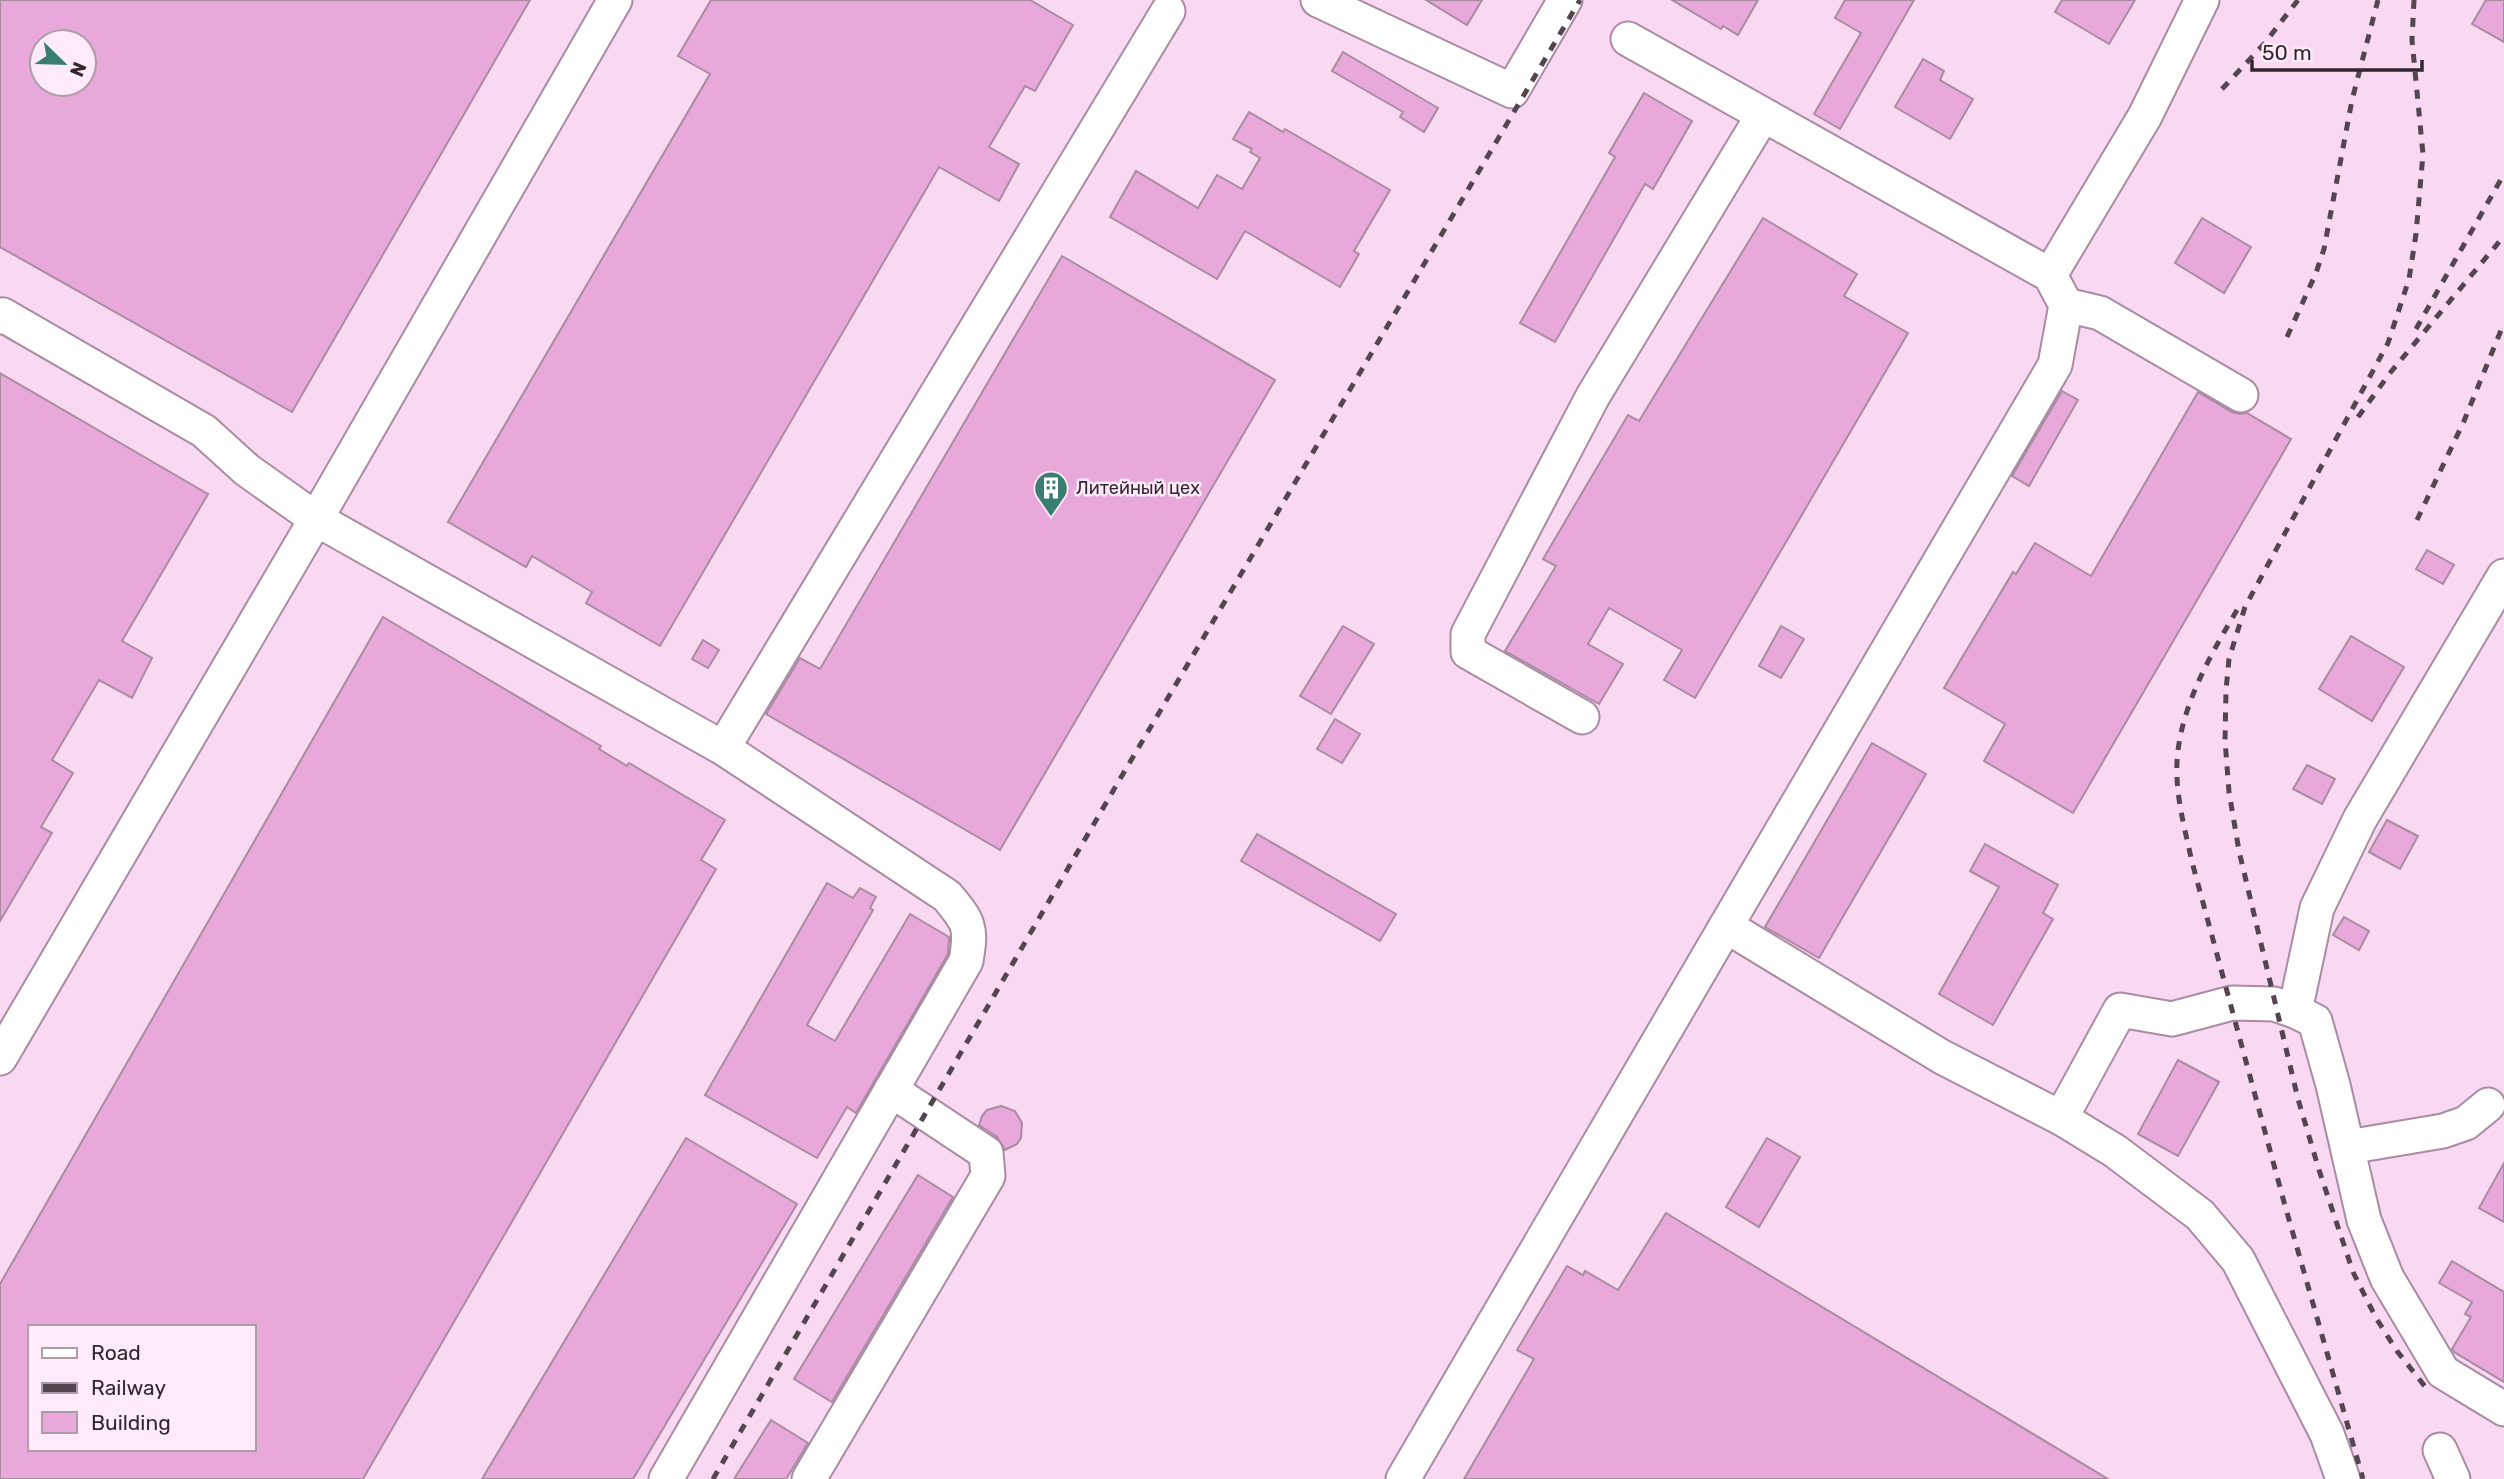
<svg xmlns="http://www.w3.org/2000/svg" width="2504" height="1479" viewBox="0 0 2504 1479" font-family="Rubik,sans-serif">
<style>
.building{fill:#e8a8da;stroke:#a98ba2;stroke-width:2;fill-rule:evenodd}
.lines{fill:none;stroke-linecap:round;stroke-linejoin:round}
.minor-casing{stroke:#a98ba2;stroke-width:37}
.minor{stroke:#fff;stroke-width:33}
.rail{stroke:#544550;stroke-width:5;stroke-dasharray:9 9;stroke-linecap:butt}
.labels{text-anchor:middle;stroke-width:5;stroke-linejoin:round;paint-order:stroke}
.poi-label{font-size:18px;fill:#32262f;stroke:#feeaf9;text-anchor:start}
</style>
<rect width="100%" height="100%" fill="#f9d9f1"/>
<!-- building -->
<g class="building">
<path d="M0,0H530L292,412L0,247ZM42,42H84V84H42Z"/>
<path d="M711,0H1030L1073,25L1035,91L1025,86L989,147L1019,164L999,201L939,167L660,646L586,603L592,592L532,556L526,567L448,522L710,74L678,56Z"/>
<path d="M1426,0H1482L1467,25Z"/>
<path d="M1672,0H1758L1738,35L1723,26L1721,29Z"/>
<path d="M1845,0H1914L1840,129L1814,114L1861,33L1835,18Z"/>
<path d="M2062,0H2135L2109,44L2055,12Z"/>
<path d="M2486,0H2504V42L2472,24Z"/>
<path d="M1343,52L1438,108L1424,132L1400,117L1403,112L1332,71Z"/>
<path d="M1923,59L1944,71L1940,80L1973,99L1950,139L1895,107Z"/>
<path d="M1644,93L1692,121L1653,189L1645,184L1555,342L1520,323L1615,157L1609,153Z"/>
<path d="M1249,112L1283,132L1285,129L1390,190L1354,251L1359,254L1340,287L1245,231L1217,279L1110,217L1136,171L1198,208L1217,175L1242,189L1260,158L1250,152L1252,149L1233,139Z"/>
<path d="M1763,218L1857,274L1844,296L1908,333L1695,698L1664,680L1682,650L1609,608L1588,644L1623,664L1599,704L1505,651L1556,566L1543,559L1628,415L1639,421Z"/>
<path d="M2202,218L2251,247L2224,293L2175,263Z"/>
<path d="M1062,256L1275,380L1000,850L766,714L800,658L820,669Z"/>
<path d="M0,373L208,494L122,641L152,658L132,698L99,680L52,760L73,773L41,827L52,833L0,921Z"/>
<path d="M2062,391L2078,400L2029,486L2012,476Z"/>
<path d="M2198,392L2232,412L2240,414L2247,413L2291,439L2073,813L1984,761L2005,724L1944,688L2013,572L2016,574L2035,543L2091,576Z"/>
<path d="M2427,550L2454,565L2443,584L2416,569Z"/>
<path d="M383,617L601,746L599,749L627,766L629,763L725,820L701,860L716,869L363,1479H0V1284ZM30,1327H254V1449H30Z"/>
<path d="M1343,626L1374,644L1331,714L1300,696Z"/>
<path d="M1781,626L1804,639L1781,678L1759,666Z"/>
<path d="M2351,636L2404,667L2372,721L2319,689Z"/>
<path d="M703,640L719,650L708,668L692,659Z"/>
<path d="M1335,719L1360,734L1342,763L1317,749Z"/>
<path d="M1872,743L1926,774L1819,958L1765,927Z"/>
<path d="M2307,765L2335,779L2322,804L2293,789Z"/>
<path d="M2387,820L2418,836L2400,869L2369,852Z"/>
<path d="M1257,834L1396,914L1380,941L1241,861Z"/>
<path d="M1985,844L2058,885L2043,913L2053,919L1993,1025L1939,994L1999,887L1970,871Z"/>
<path d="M827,883L853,898L860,888L876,897L870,908L873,910L807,1025L835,1041L910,914L949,937V940L948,954L856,1113L847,1107L817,1158L705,1095Z"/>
<path d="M2344,917L2369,931L2359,950L2333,935Z"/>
<path d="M2178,1060L2219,1082L2178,1156L2138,1134Z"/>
<path d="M1001,1106L1015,1111L1022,1123L1021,1138L1017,1144L1005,1150L997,1137L979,1125L982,1116L987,1110Z"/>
<path d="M686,1138L797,1204L633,1479H482Z"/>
<path d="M1767,1138L1800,1157L1759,1227L1726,1207Z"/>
<path d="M2504,1163V1222L2479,1208Z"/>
<path d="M918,1175L953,1197L832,1402L794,1379Z"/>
<path d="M1666,1213L2108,1479H1464L1534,1359L1517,1350L1567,1266L1583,1275L1585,1271L1618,1290Z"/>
<path d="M2452,1261L2504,1292V1382L2454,1352L2452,1349L2471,1317L2465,1314L2472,1302L2439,1283Z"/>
<path d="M771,1420L808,1443L786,1479H734Z"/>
</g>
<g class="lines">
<!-- minor casing -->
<g class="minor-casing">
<g id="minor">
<path d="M1318,0L1512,91L1565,0"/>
<path d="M1628,39L2050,275L2066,305L2055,365L1726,926"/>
<path d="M2050,275L2145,116L2202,0"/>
<path d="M2066,305L2100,313L2241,395"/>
<path d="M0,317L3,315L204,431L247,470L316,519L723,748L947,896C969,922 972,927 966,961L666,1479"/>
<path d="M1582,717L1468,652V634L1593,396L1763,115"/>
<path d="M723,748L1168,11"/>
<path d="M2295,1011L2317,908L2360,819L2504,576"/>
<path d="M0,1058L316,519L615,0"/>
<path d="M2061,1118L2115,1151L2200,1215L2238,1260L2327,1434L2343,1479"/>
<path d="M2348,1147L2443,1131L2466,1123L2488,1105"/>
<path d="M2440,1450L2453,1479"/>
<path d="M809,1479L988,1176L986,1153L891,1090"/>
<path d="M1403,1479L1726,926L1942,1057L2061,1118L2120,1010L2172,1019L2232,1003L2274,1004L2295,1011L2315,1021L2333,1085L2364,1220L2387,1278L2443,1372L2504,1409"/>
</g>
</g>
<!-- minor -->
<use href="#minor" class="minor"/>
<!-- rail -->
<g class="rail">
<path d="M2414,0L2412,40L2423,154L2416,234L2409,279L2388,343L2245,607L2229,659L2226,690L2225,740L2229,792L2239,851L2298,1099L2319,1170L2353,1272L2376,1318L2397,1351L2427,1389"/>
<path d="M2222,89L2264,44L2298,0"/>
<path d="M2416,329L2504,174"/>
<path d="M2287,337L2316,273L2324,249L2352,100L2378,0"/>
<path d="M2358,417L2390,373L2504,236"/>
<path d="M2417,520L2464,421L2504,323"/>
<path d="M2237,610C2208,659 2174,718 2177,777C2178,805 2186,834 2192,862L2284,1202L2363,1479"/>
<path d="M713,1479L1120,779L1580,0"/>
</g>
</g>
<!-- icons -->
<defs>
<g id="building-pin" transform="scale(1.75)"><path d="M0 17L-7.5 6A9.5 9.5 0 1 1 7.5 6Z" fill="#3a7e72" stroke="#feeaf9"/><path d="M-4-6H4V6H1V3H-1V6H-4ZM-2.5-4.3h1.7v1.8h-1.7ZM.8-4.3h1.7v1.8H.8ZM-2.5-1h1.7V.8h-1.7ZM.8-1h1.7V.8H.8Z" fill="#fff"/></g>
</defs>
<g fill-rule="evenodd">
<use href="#building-pin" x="1051" y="488"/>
</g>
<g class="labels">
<!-- poi labels -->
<g class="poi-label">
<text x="1076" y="494">Литейный цех</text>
</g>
</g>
<!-- legend -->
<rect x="28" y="1325" width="228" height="126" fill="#feeaf9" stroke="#ac9ca8" stroke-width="2"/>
<rect x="42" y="1348" width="35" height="10" fill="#ffffff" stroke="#ac9ca8" stroke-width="2"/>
<text x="91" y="1360" font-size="21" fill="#32262f">Road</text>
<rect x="42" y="1383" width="35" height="10" fill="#544550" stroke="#ac9ca8" stroke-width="2"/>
<text x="91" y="1395" font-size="21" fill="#32262f">Railway</text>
<rect x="42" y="1412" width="35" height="21" fill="#e8a8da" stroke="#ac9ca8" stroke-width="2"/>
<text x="91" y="1430" font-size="21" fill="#32262f">Building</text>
<!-- north arrow -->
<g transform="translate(63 63) rotate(113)"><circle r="33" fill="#feeaf9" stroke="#ac9ca8" stroke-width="2"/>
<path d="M0-5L12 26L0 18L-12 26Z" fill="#3a7e72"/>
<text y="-10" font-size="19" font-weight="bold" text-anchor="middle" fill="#32262f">N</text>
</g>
<!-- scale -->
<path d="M2252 60v10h170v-10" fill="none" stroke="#32262f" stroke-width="3.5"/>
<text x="2262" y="60" font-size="21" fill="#32262f" stroke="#feeaf9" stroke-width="5" paint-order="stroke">50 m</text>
</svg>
